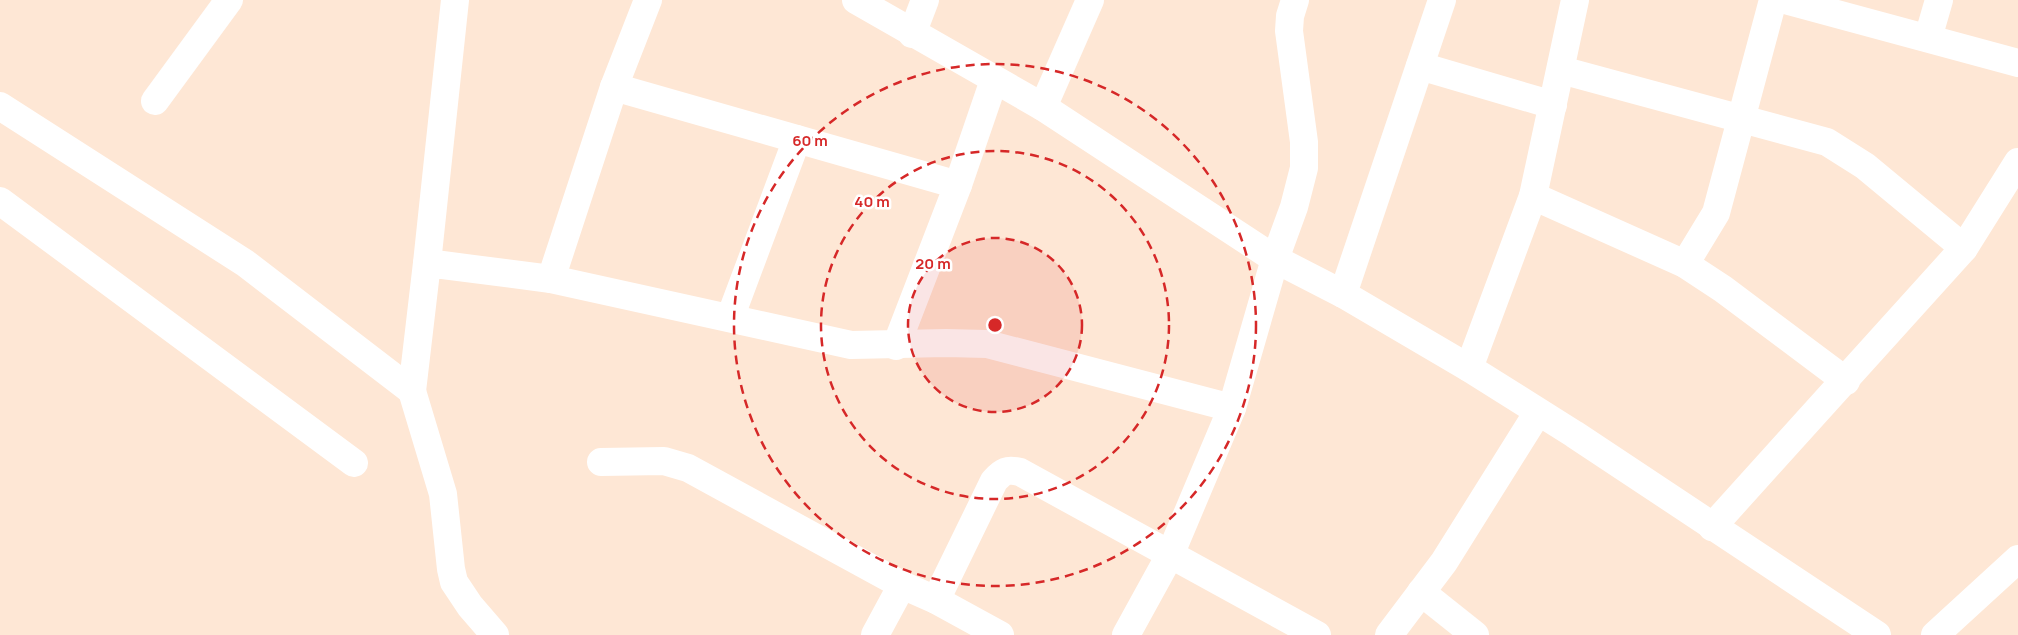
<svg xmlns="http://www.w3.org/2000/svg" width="2018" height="635" viewBox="0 0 2018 635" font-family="Manrope,sans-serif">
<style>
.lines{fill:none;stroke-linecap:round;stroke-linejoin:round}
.minor{stroke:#fff;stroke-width:28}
.ring{fill:none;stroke:#d62828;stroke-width:2.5;stroke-dasharray:9 6}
.centre{fill:#d62828;stroke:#fff;stroke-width:2.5}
.ring-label{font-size:15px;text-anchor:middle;font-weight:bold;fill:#d62828;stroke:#fff;stroke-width:5;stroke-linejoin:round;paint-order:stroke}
</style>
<rect width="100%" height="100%" fill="#fee7d5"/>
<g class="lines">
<!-- minor -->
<g class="minor">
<path d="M648,0L614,87L551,279L851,345L946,343L987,344L1232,408"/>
<path d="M856,0L1043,107L1275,259L1343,294L1469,368L1574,434L1877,635"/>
<path d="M1785,0L2018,63"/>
<path d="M912,34L925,0"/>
<path d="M1928,38L1939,0"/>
<path d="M1420,66L1553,105"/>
<path d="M1561,70L1827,142L1865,166L1964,248"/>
<path d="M614,87L958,185L896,346"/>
<path d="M155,101L229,0"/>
<path d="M0,106L245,263L412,391L427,263L551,279"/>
<path d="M1043,107L1090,0"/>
<path d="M958,185L994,80"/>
<path d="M1533,196L1685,264L1723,289L1846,381"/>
<path d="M0,201L354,463"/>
<path d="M427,263L455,0"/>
<path d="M1685,264L1716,213L1773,0"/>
<path d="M1343,294L1442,0"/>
<path d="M730,318L797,139"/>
<path d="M1469,368L1533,196L1575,0"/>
<path d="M412,391L443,494L451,569L454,582L470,606L495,635"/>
<path d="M601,462L664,461L688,468L902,585"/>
<path d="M1712,527L1964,248L2018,162"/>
<path d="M1421,592L1475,635"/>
<path d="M936,600L994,481C1003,471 1007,469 1020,472L1317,635"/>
<path d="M875,635L902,585L936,600L1000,635"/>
<path d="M1126,635L1170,555L1232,408L1275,259L1294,207L1304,168V142L1289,31L1290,16L1295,0"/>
<path d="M1389,635L1444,562L1538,412"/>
<path d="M1935,635L2018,559"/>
</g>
</g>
<!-- distance rings -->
<circle cx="995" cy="325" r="87" fill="#d62828" fill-opacity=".12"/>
<g class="ring">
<circle cx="995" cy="325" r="87"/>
<circle cx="995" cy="325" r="174"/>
<circle cx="995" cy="325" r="261"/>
</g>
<circle cx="995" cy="325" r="8" class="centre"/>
<g class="ring-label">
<text x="810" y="146">60 m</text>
<text x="872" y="207">40 m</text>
<text x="933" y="269">20 m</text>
</g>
</svg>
